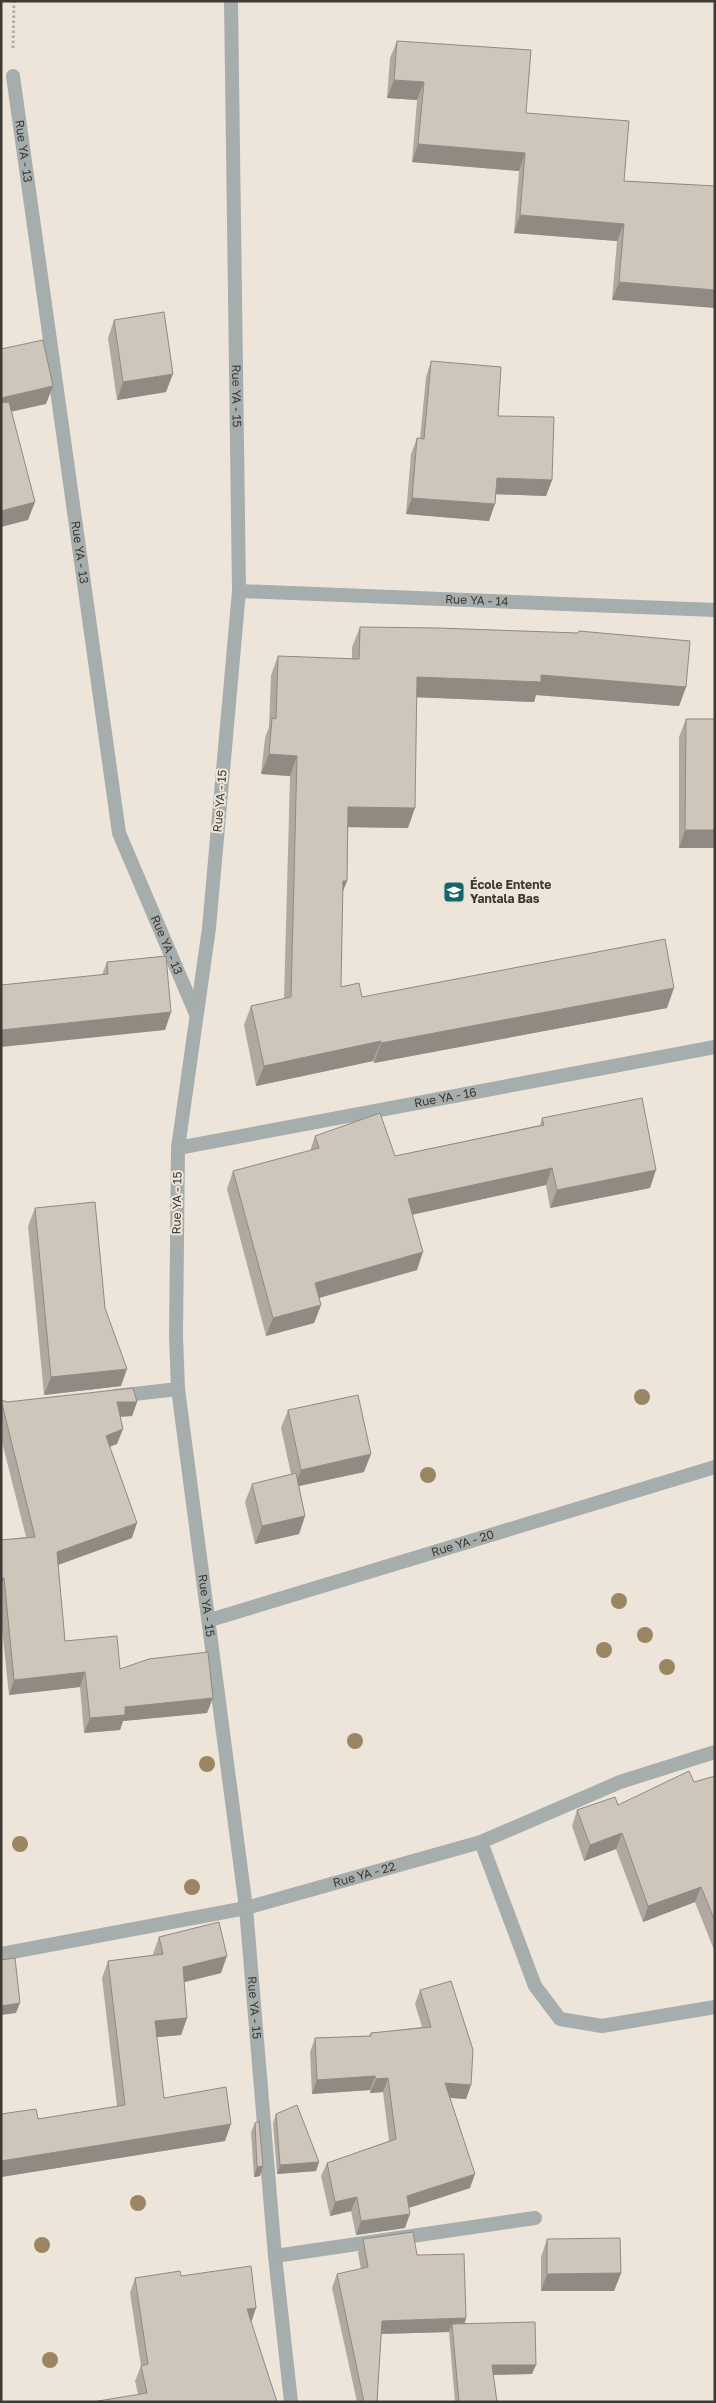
<svg xmlns="http://www.w3.org/2000/svg" width="716" height="2403" viewBox="0 0 716 2403" font-family="'Golos Text',sans-serif">
<style>
.lines{fill:none;stroke-linecap:round;stroke-linejoin:round}
.path{stroke:#b3aca3;stroke-width:3;stroke-dasharray:2.5 2.5;stroke-linecap:butt}
.minor{stroke:#a6adad;stroke-width:14}
.tree{fill:#9b8562}
.wall{fill:#b1a9a1}
.shaded-wall{fill:#908a83}
.building{fill:#cec5bb;stroke:#908a83}
.labels{text-anchor:middle;stroke-width:4;stroke-linejoin:round;paint-order:stroke}
.street-label{font-size:12px;fill:#3d3a35;stroke:#eee5da}
.poi-label{font-size:12px;font-weight:bold;fill:#3d3a35;stroke:#eee5da;text-anchor:start}
</style>
<rect width="100%" height="100%" fill="#eee5da"/>
<g class="lines">
<!-- path -->
<path class="path" d="M13,48L14,1"/>
<!-- minor -->
<g class="minor">
<path id="s1" d="M231,1L239,591L209,928L178,1148L176,1336L178,1389L246,1908L275,2256L291,2402"/>
<path id="s2" d="M13,76L119,833L196,1014"/>
<path id="s3" d="M239,591L715,610"/>
<path id="s4" d="M178,1148L715,1047"/>
<path d="M116,1396L178,1389"/>
<path id="s5" d="M210,1620L715,1467"/>
<path d="M481,1842L535,1986L560,2019L602,2026L715,2007"/>
<path id="s6" d="M1,1954L246,1908L481,1842L620,1782L715,1752"/>
<path d="M275,2256L535,2218"/>
</g>
</g>
<!-- trees -->
<g class="tree">
<circle cx="642" cy="1397" r="8"/>
<circle cx="428" cy="1475" r="8"/>
<circle cx="619" cy="1601" r="8"/>
<circle cx="645" cy="1635" r="8"/>
<circle cx="604" cy="1650" r="8"/>
<circle cx="667" cy="1667" r="8"/>
<circle cx="355" cy="1741" r="8"/>
<circle cx="207" cy="1764" r="8"/>
<circle cx="20" cy="1844" r="8"/>
<circle cx="192" cy="1887" r="8"/>
<circle cx="138" cy="2203" r="8"/>
<circle cx="42" cy="2245" r="8"/>
<circle cx="50" cy="2360" r="8"/>
</g>
<!-- wall -->
<g class="wall">
<path d="M397,41L526,113L624,181L715,186L612,300L617,241L514,233L519,171L412,162L417,100L387,98L390,58Z"/>
<path d="M114,320L166,392L117,400L108,338Z"/>
<path d="M431,361L498,416L552,480L546,496L496,494L489,521L406,514L411,454L417,438L420,439L426,377Z"/>
<path d="M360,627L578,633L579,631L686,687L679,706L536,695L534,702L416,697L408,828L348,827L347,881L342,892L341,987L362,997L667,1008L374,1063L373,1061L256,1086L244,1025L251,1006L284,999L290,776L261,774L265,738L269,727L271,675L278,656L352,659V647Z"/>
<path d="M686,719H715V848H679V737Z"/>
<path d="M107,962L171,1012L165,1030L102,975Z"/>
<path d="M542,1118L650,1188L550,1208L546,1185L412,1215L417,1270L319,1298L321,1305L314,1323L266,1336L227,1189L233,1171L310,1151L315,1136L395,1156L540,1125Z"/>
<path d="M35,1208L105,1308L121,1386L44,1395L28,1226Z"/>
<path d="M1,1400L7,1402H137L132,1416L120,1417L117,1444L110,1447L132,1538L58,1565L65,1641L207,1713L123,1721L120,1730L84,1733L80,1687L9,1695L1,1619V1540L26,1537L1,1438Z"/>
<path d="M288,1410L364,1472L299,1486L305,1516L299,1534L255,1544L245,1502L252,1484L291,1474L281,1428Z"/>
<path d="M715,1776V1950H714L695,1902L643,1922L616,1849L584,1861L572,1826L577,1810L618,1805Z"/>
<path d="M159,1937L221,1973L184,1982L187,2018L181,2035L157,2037L164,2098L225,2141L1,2177V2114L38,2119L117,2106L102,1978L108,1961L153,1955V1954Z"/>
<path d="M420,1990L471,2085L466,2099L450,2098L470,2188L409,2208L405,2228L356,2235L351,2211L330,2216L321,2176L327,2163L389,2141L383,2092L370,2093V2090L312,2094L310,2052L315,2038L369,2036L371,2033L422,2027L415,2004Z"/>
<path d="M276,2114L319,2162L316,2171L277,2174L273,2123Z"/>
<path d="M255,2123L260,2176L254,2177L251,2132Z"/>
<path d="M363,2239L417,2255L466,2318L465,2323L532,2374L493,2375L497,2402H455L449,2332L381,2334L377,2402H357L332,2288L337,2274L361,2269L358,2253Z"/>
<path d="M547,2239L621,2273L614,2291H541V2257Z"/>
<path d="M181,2276L251,2322L277,2402L138,2394L135,2381L141,2366L130,2293L135,2278Z"/>
</g>
<!-- shaded-wall -->
<g class="shaded-wall">
<path d="M394,80L424,82L417,100L387,98Z"/>
<path d="M418,144L525,153L519,171L412,162Z"/>
<path d="M520,215L624,224L617,241L514,233Z"/>
<path d="M619,282L715,290V308L612,300Z"/>
<path d="M173,374L166,392L117,400L123,382Z"/>
<path d="M53,386L46,404L1,414V398Z"/>
<path d="M497,478L552,480L546,496L491,494Z"/>
<path d="M412,498L495,504L489,521L406,514Z"/>
<path d="M35,502L28,520L1,527V511Z"/>
<path d="M541,675L686,687L679,706L536,695L534,702L410,697L417,677Z"/>
<path d="M269,754L297,756L290,776L261,774Z"/>
<path d="M348,807L415,808L408,828L341,827Z"/>
<path d="M685,830H715V848H679Z"/>
<path d="M343,881H347L339,901Z"/>
<path d="M674,988L667,1008L374,1063L381,1043Z"/>
<path d="M171,1012L165,1030L1,1047V1030Z"/>
<path d="M381,1041L373,1061L256,1086L264,1066Z"/>
<path d="M552,1168L546,1185L401,1217L408,1199Z"/>
<path d="M656,1170L650,1188L550,1208L557,1190Z"/>
<path d="M423,1252L417,1270L308,1301L315,1283Z"/>
<path d="M321,1305L314,1323L266,1336L273,1318Z"/>
<path d="M127,1369L121,1386L44,1395L51,1377Z"/>
<path d="M117,1402H137L132,1416L112,1417Z"/>
<path d="M123,1429L117,1444L100,1450L106,1436Z"/>
<path d="M371,1454L364,1472L294,1487L301,1470Z"/>
<path d="M305,1516L299,1534L255,1544L262,1526Z"/>
<path d="M137,1523L132,1538L52,1567L57,1552Z"/>
<path d="M1,1578H4L1,1586Z"/>
<path d="M85,1672L80,1687L9,1695L14,1680Z"/>
<path d="M213,1698L207,1713L123,1721L120,1730L84,1733L90,1718L125,1707Z"/>
<path d="M622,1833L616,1849L584,1861L590,1845Z"/>
<path d="M701,1887L695,1902L643,1922L648,1906Z"/>
<path d="M227,1956L221,1973L177,1984L183,1967Z"/>
<path d="M20,2003L16,2013L1,2015V2006Z"/>
<path d="M187,2018L181,2035L148,2038L155,2021Z"/>
<path d="M375,2076L370,2090L312,2094L317,2080Z"/>
<path d="M388,2078L383,2092L370,2093L376,2079Z"/>
<path d="M445,2083L471,2085L466,2099L440,2097Z"/>
<path d="M231,2124L225,2141L1,2177V2161Z"/>
<path d="M319,2162L316,2171L277,2174L280,2165Z"/>
<path d="M263,2166L260,2176L254,2177L257,2167Z"/>
<path d="M475,2174L470,2188L402,2210L407,2196Z"/>
<path d="M357,2197L351,2211L330,2216L335,2202Z"/>
<path d="M410,2214L405,2228L356,2235L361,2221Z"/>
<path d="M621,2273L614,2291H541L547,2274Z"/>
<path d="M256,2308L251,2323L247,2309Z"/>
<path d="M466,2318L462,2332L452,2324L449,2332L377,2334L382,2321Z"/>
<path d="M492,2365H536L532,2374L489,2375Z"/>
</g>
<!-- building -->
<g class="building">
<path d="M397,41L531,50L526,113L629,121L624,181L715,186V290L619,282L624,224L520,215L525,153L418,144L424,82L394,80Z"/>
<path d="M164,312L173,374L123,382L114,320Z"/>
<path d="M43,340L53,386L1,398V349Z"/>
<path d="M431,361L501,367L498,416L554,417L552,480L497,478L495,504L412,498L417,438L424,439Z"/>
<path d="M9,402L35,502L1,511V403Z"/>
<path d="M360,627L439,628L578,633L579,631L690,641L686,687L541,675V682L417,677L415,808L348,807L347,881H343L341,987L359,983L362,997L665,939L674,988L381,1043V1041L264,1066L251,1006L291,997L297,756L269,754L272,718L276,719L278,656L359,659Z"/>
<path d="M686,719H715V830H685Z"/>
<path d="M166,956L171,1012L1,1030V985L108,974L107,962Z"/>
<path d="M642,1098L656,1170L557,1190L552,1168L408,1199L423,1252L315,1283L321,1305L273,1318L233,1171L319,1148L315,1136L380,1113L395,1156L544,1125L542,1118Z"/>
<path d="M95,1202L105,1308L127,1369L51,1377L35,1208Z"/>
<path d="M133,1388L137,1402H117L123,1429L106,1436L137,1523L57,1552L65,1641L117,1636L120,1669L149,1659L208,1652L213,1698L125,1707V1715L90,1718L85,1672L14,1680L4,1578H1V1540L35,1537L1,1400L7,1402Z"/>
<path d="M358,1395L371,1454L301,1470L288,1410Z"/>
<path d="M296,1473L305,1516L262,1526L252,1484Z"/>
<path d="M689,1771L694,1782L715,1776V1921L701,1887L648,1906L622,1833L590,1845L577,1810L615,1797L618,1805Z"/>
<path d="M219,1922L227,1956L183,1967L187,2018L155,2021L164,2098L226,2087L231,2124L1,2161V2114L36,2109L38,2119L125,2105L108,1961L163,1954L159,1937Z"/>
<path d="M15,1958L20,2003L1,2006V1960Z"/>
<path d="M451,1981L473,2050L471,2085L445,2083L475,2174L407,2196L410,2214L361,2221L357,2197L335,2202L327,2163L396,2139L388,2078L376,2079L375,2076L317,2080L315,2038L371,2036V2033L431,2027L420,1990Z"/>
<path d="M297,2105L319,2162L280,2165L276,2114Z"/>
<path d="M259,2121L263,2166L257,2167L255,2123Z"/>
<path d="M413,2232L417,2255L464,2254L466,2318L382,2321L377,2402H364L337,2274L368,2267L363,2239Z"/>
<path d="M620,2238L621,2273L547,2274V2239Z"/>
<path d="M251,2266L256,2308L247,2309L277,2402H92L147,2393L141,2366L148,2364L135,2278L180,2271L181,2276Z"/>
<path d="M535,2322L536,2365H492L497,2402H459L452,2324Z"/>
</g>
<!-- icons -->
<defs>
<g id="school-square" transform="scale(1.125)"><rect x="-9" y="-9" width="18" height="18" rx="4" fill="#16656a" stroke="#eee5da"/><path d="M0-5L7-2L0 1L-7-2ZM-4 1L0 2.5L4 1V4Q0 6-4 4Z" fill="#fff"/></g>
</defs>
<g fill-rule="evenodd">
<use href="#school-square" x="454" y="892"/>
</g>
<g class="labels">
<!-- street labels -->
<g class="street-label">
<text dy="4" stroke="none"><textPath href="#s2" startOffset="76">Rue YA - 13</textPath></text>
<text dy="4" stroke="none"><textPath href="#s1" startOffset="395">Rue YA - 15</textPath></text>
<text dy="4" stroke="none"><textPath href="#s2" startOffset="481">Rue YA - 13</textPath></text>
<text dy="4" stroke="none"><textPath href="#s3" startOffset="238">Rue YA - 14</textPath></text>
<text transform="translate(220 801) rotate(-85)" y="4">Rue YA - 15</text>
<text dy="4" stroke="none"><textPath href="#s2" startOffset="886">Rue YA - 13</textPath></text>
<text dy="4" stroke="none"><textPath href="#s4" startOffset="272">Rue YA - 16</textPath></text>
<text transform="translate(177 1203) rotate(-89)" y="4">Rue YA - 15</text>
<text dy="4" stroke="none"><textPath href="#s5" startOffset="264">Rue YA - 20</textPath></text>
<text dy="4" stroke="none"><textPath href="#s1" startOffset="1610">Rue YA - 15</textPath></text>
<text dy="4" stroke="none"><textPath href="#s6" startOffset="372">Rue YA - 22</textPath></text>
<text dy="4" stroke="none"><textPath href="#s1" startOffset="2015">Rue YA - 15</textPath></text>
</g>
<!-- poi labels -->
<g class="poi-label">
<text x="470" y="889">École Entente<tspan x="470" dy="14">Yantala Bas</tspan></text>
</g>
</g>
<!-- border -->
<rect width="716" height="2403" fill="none" stroke="#3d3a35" stroke-width="5"/>
</svg>
